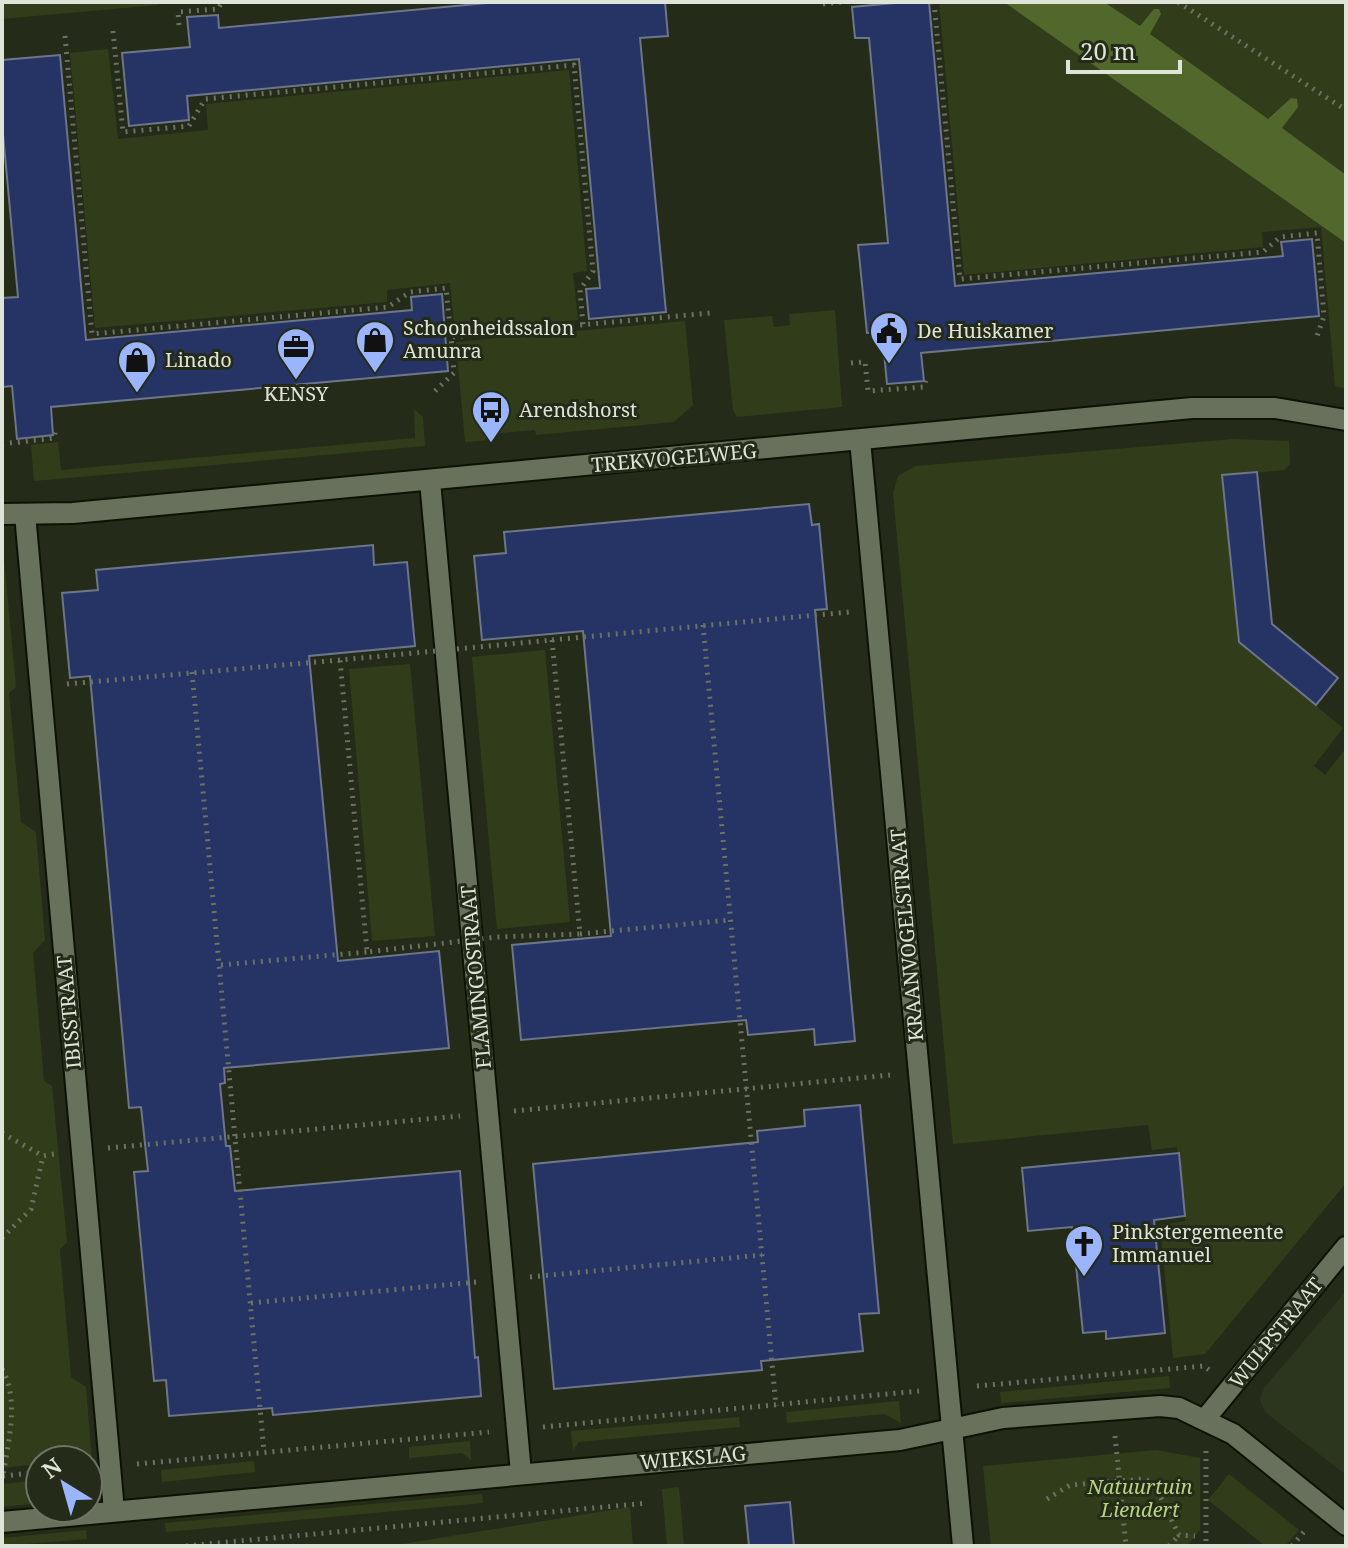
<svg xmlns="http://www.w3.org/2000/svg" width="1348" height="1548" viewBox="0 0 1348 1548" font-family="'Noto Serif',serif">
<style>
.built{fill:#2c351d}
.green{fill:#313d1a}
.water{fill:#52672b}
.building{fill:#253465;stroke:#6d7589;stroke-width:2}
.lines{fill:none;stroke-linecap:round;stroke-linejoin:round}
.minor-casing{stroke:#0d1304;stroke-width:24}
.path{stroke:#6c7263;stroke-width:5;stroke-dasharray:2 6;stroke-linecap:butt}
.minor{stroke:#68715c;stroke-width:20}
.labels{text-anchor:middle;stroke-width:6;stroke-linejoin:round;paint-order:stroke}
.poi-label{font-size:20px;fill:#dfe4d9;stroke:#242b19;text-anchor:start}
.street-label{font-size:20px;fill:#dfe4d9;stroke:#242b19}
.park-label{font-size:20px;font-style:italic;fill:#b6d57e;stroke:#242b19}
</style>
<rect width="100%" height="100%" fill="#242b19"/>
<!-- built -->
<path class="built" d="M1346,1291V1475L1265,1412L1260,1400L1264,1388Z"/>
<!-- green -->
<g class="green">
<path d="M2,2H157L158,5L2,19Z"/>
<path d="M939,2H1346V389L1335,386L1321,227L1262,232L1263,247L964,275Z"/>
<path d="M108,49L118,139L208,130L206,104L569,70L587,271L573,273L578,320L455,331L450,283L387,290V302L95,328L70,53Z"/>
<path d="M835,310L842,407L737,417L733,410L724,320L772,316L774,327L790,325L789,314Z"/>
<path d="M685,321L693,405L674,422L536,435L535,430L490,434V440L465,442L456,342Z"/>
<path d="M414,409L423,417L425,446L34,481L31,445L58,442L61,470L415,438Z"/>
<path d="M1233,439L1289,441L1290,464L1284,470L1222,476L1239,643L1343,728L1314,766L1325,775L1346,748V1183L1205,1354L1173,1358L1160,1225L1185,1221L1177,1147L1152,1150L1148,1125L953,1144L893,493L898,476L916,466Z"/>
<path d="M3,548L16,687L9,693L21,822L36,832L45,940L33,953L44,1081L52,1086L67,1242L60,1249L71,1377L86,1387L92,1460H40V1464L2,1468Z"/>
<path d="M545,650L570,922L497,929L472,657Z"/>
<path d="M410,664L435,936L372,941L349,669Z"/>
<path d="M1169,1376L1170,1388L1001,1403L1000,1392Z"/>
<path d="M899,1401L901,1423L884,1414L787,1423L786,1412Z"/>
<path d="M739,1417L740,1427L579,1442L573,1450L571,1431Z"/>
<path d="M470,1441L471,1460L462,1453L409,1458V1447Z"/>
<path d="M1156,1450L1200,1458V1530L1187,1546H991L983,1466Z"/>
<path d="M254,1461L255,1472L162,1482L161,1470Z"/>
<path d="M1229,1474L1299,1530L1285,1546H1265L1208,1500Z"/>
<path d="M40,1480V1503L2,1507V1484Z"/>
<path d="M679,1487L684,1546H667L662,1489Z"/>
<path d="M482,1494L483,1503L166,1532L165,1523Z"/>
<path d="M630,1507L633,1546H390Z"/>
<path d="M86,1530L87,1539L2,1546V1538Z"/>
</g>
<!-- water -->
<path class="water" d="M1004,2H1104L1140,26L1154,9H1159L1161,14L1150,34L1268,119L1291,98L1297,99L1298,107L1282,128L1346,175V243Z"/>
<!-- building -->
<g class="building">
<path d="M498,2H665L668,36L640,38L666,312L589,319L586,289L600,288L579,59L187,96L189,120L129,126L122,53L190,47L187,17L218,15L219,28Z"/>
<path d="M906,2H929L955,286L1283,256L1281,242L1312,239L1319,316L921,353L924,381L887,384L882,332L867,333L858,245L888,243L869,38H855L852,7Z"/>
<path d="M60,55L86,340L412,310L411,297L442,294L448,371L51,407L53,435L17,439L12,386L2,387V298L18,297L2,123V60Z"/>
<path d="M1257,472L1272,624L1338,678L1316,705L1239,642L1222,475Z"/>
<path d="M809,504L812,525L819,524L827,609L815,610L855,1041L815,1045L814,1029L748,1035L746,1020L521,1040L512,945L611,936L583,631L482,640L474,556L506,553L504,532Z"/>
<path d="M373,545L374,565L407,562L415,646L309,656L338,961L439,951L449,1048L224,1068L225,1083L220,1084L226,1146H230L235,1191L460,1171L475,1358L478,1357L481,1396L273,1415L272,1408L169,1416L166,1380L154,1381L134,1172L148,1171L141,1107L129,1108L90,676L70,678L62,593L98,590L96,570Z"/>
<path d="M860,1105L879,1313L859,1314L863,1351L761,1361L762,1370L554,1389L533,1164L758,1142L757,1131L805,1126L804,1110Z"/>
<path d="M1179,1153L1185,1216L1154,1220L1165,1333L1106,1339V1331L1083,1333L1072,1227L1028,1231L1022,1168Z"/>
<path d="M790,1502L794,1546H749L745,1506Z"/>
</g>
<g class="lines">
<!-- minor casing -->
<g class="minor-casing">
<g id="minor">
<path d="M860,440L963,1546"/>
<path d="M430,481L521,1473"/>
<path d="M2,514L73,513L1192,408H1275L1346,420"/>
<path d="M25,514L114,1511"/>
<path d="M1205,1419L1346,1247"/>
<path d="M2,1522L900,1440L1003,1418L1160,1406L1179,1408L1233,1434L1346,1525"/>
</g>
</g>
<!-- path -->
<g class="path">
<path d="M934,2L960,279L1263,252L1280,237L1317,233L1324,316L1316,339"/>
<path d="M1178,2L1346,110"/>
<path d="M823,4L841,2"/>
<path d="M179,25L178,12L218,9L222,2"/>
<path d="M113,31L123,132L189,126L205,99L574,65L593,271L580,290L583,325"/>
<path d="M65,36L92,334L388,307L410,292L446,288L451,337"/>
<path d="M851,363L865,362L868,391L924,387L927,375"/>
<path d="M435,391L454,373L451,337L710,313"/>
<path d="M2,444L54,438L56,427"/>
<path d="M703,625L776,1406"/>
<path d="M552,640L580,934L497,937L367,952L340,660Z"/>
<path d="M552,640L849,612"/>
<path d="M192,672L264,1452"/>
<path d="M67,684L340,660"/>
<path d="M580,934L730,920"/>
<path d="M221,965L367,952"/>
<path d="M514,1111L890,1075"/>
<path d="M2,1133L43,1156L54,1154"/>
<path d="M108,1148L460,1116"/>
<path d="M2,1238L31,1209L43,1156"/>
<path d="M530,1277L762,1255"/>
<path d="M251,1303L477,1282"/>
<path d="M2,1369C20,1401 8,1441 3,1476"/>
<path d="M977,1386L1204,1366L1209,1370"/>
<path d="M543,1427L919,1391"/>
<path d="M1115,1436L1126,1546"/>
<path d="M1206,1451V1546"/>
<path d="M137,1464L489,1432"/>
<path d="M3,1476L40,1472"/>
<path d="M1047,1499L1070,1485L1145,1479L1154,1484L1179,1535L1195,1536"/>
<path d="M186,1546L647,1503"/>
<path d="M1169,1546L1179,1535"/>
<path d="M1292,1546L1307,1528"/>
</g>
<!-- minor -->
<use href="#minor" class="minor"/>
</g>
<!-- icons -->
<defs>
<g id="civic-pin" transform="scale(2)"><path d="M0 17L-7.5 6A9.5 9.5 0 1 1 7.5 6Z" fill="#9bb5fd" stroke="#242b19"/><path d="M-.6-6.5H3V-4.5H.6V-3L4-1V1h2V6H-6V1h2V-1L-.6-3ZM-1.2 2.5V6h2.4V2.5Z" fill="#111"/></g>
<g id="shop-pin" transform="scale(2)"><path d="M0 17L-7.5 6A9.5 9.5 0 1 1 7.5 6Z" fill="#9bb5fd" stroke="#242b19"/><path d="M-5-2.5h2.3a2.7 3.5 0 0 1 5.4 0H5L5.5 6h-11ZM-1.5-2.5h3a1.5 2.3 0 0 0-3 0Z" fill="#111"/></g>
<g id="office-pin" transform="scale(2)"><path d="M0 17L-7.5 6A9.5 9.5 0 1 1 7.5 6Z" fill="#9bb5fd" stroke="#242b19"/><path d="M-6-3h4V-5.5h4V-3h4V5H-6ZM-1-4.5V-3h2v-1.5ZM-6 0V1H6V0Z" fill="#111"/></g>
<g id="bus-pin" transform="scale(2)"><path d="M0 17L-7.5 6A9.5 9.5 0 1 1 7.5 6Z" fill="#9bb5fd" stroke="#242b19"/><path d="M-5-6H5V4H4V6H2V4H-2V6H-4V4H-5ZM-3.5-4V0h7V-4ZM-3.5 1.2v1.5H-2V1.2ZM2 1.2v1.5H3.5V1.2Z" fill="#111"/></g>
<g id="church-pin" transform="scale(2)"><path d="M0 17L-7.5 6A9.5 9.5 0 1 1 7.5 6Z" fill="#9bb5fd" stroke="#242b19"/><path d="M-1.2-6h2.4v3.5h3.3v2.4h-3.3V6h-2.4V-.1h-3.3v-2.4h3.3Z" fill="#111"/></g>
</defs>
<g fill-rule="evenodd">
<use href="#civic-pin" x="889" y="331"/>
<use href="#shop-pin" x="375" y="340"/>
<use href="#office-pin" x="296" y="347"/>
<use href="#shop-pin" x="137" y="360"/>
<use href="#bus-pin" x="491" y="410"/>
<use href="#church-pin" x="1084" y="1244"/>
</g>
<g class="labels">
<!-- poi labels -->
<g class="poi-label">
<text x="403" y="335">Schoonheidssalon<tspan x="403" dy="23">Amunra</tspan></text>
<text x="917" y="338">De Huiskamer</text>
<text x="165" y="367">Linado</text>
<text x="296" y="401" text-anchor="middle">KENSY</text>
<text x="519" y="417">Arendshorst</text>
<text x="1112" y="1239">Pinkstergemeente<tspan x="1112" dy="23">Immanuel</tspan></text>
</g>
<!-- street labels -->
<g class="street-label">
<text transform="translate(674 458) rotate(-5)" y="7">TREKVOGELWEG</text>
<text transform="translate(907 935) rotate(-95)" y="7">KRAANVOGELSTRAAT</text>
<text transform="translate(476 977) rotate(-95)" y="7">FLAMINGOSTRAAT</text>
<text transform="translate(69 1012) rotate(-95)" y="7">IBISSTRAAT</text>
<text transform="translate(1276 1333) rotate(-51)" y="7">WULPSTRAAT</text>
<text transform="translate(693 1458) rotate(-5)" y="7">WIEKSLAG</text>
</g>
<!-- park labels -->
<g class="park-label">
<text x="1140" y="1494">Natuurtuin<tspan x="1140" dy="23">Liendert</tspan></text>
</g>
</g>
<!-- border -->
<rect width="1348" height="1548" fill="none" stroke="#dfe4d9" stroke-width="8"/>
<!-- north arrow -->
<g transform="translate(64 1484) rotate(323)"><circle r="38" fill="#242b19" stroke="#6f7566" stroke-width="2"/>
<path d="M0-6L14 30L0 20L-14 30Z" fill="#9bb5fd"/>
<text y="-12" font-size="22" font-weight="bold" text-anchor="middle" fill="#dfe4d9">N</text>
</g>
<!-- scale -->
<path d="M1068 60v12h112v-12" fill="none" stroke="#dfe4d9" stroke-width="4"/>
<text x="1080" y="60" font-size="24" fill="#dfe4d9" stroke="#242b19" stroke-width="6" paint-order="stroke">20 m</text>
</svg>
